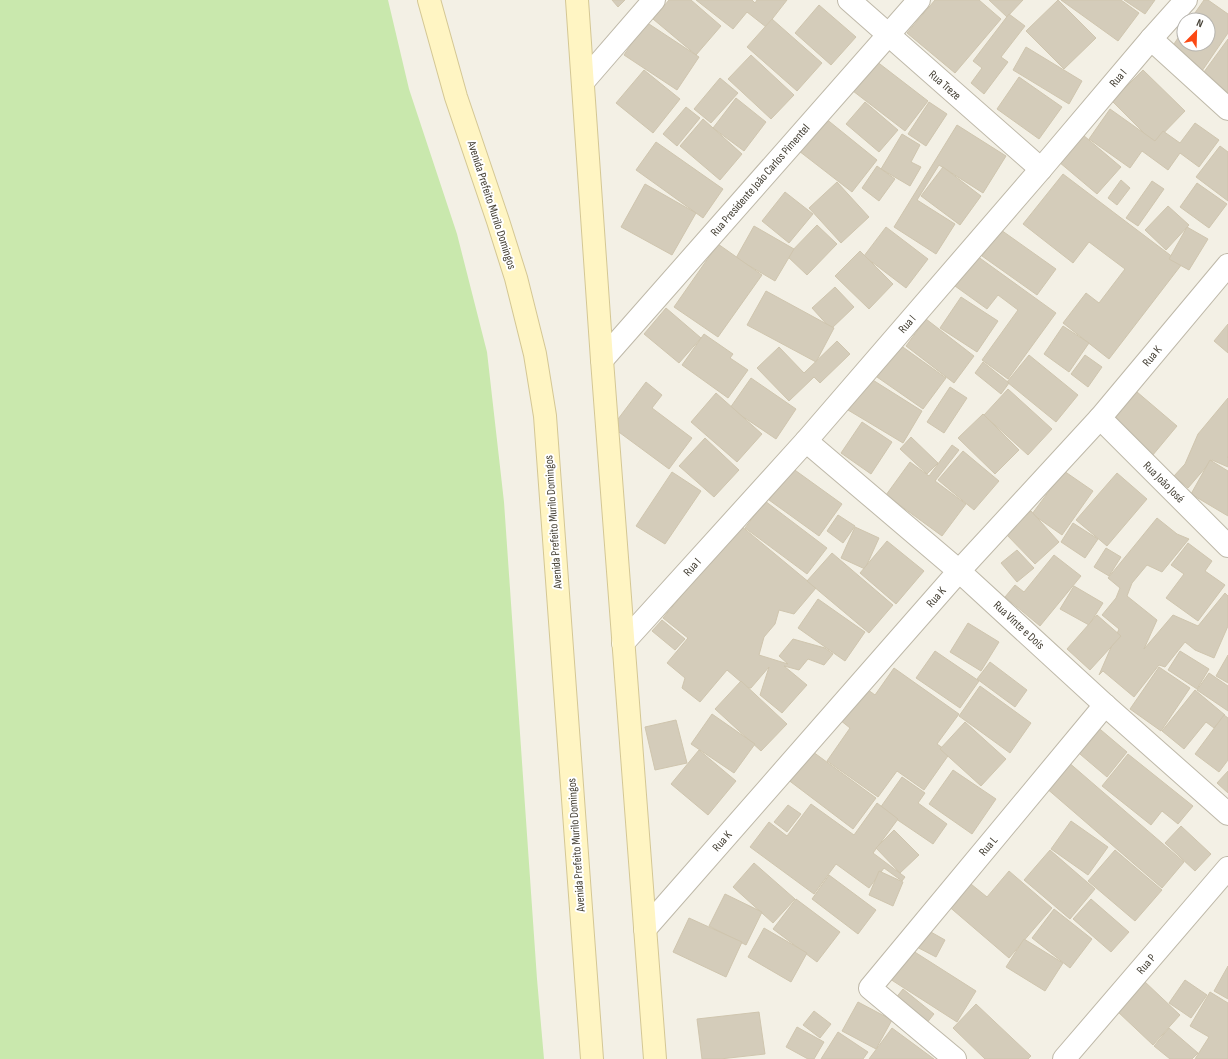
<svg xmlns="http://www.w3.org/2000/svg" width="1228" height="1059" viewBox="0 0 1228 1059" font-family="'Sofia Sans Condensed',sans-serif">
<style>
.green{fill:#c9e8ad}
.building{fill:#d4ccba;stroke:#cfc5ae}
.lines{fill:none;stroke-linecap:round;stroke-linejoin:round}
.street-casing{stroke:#beb8a8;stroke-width:24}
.secondary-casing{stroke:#d4c794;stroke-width:24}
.street{stroke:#fff;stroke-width:22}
.secondary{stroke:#fff5c3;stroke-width:22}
.labels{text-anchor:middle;stroke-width:4;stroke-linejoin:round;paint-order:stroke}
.street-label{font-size:12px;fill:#454035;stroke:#fff}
</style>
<rect width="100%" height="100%" fill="#f3f0e5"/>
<!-- green -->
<path class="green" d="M0,0H388L409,89L457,234L487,352L504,502L537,979L544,1059H0Z"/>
<!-- building -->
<g class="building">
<path d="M612,0H625L618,7Z"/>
<path d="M669,0H691L721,26L696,55L653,19Z"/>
<path d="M696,0H752L755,3L757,0H787L766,27L747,12L733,29Z"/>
<path d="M935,0H979L1001,19L955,73L907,33Z"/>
<path d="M989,0H1023L1007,17Z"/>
<path d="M1058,0L1096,38L1064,69L1026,31Z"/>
<path d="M1061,0H1121L1139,13L1118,41Z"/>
<path d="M1124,0H1155L1145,14Z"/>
<path d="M1204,0H1208L1228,14V33L1202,71L1170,50L1184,29V44H1208V20H1190Z"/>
<path d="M819,5L856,37L831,65L795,33Z"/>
<path d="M1009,14L1025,26L1001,57L1008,62L984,94L971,83L982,68L973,61Z"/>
<path d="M772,19L822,63L797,91L747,47Z"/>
<path d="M646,22L699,57L677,90L624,55Z"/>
<path d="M1228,39V95L1201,76Z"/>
<path d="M1026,47L1082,81L1069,104L1013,70Z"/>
<path d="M751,55L794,95L771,119L728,79Z"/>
<path d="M876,61L928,101L905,131L853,91Z"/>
<path d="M644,70L680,99L653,133L616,103Z"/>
<path d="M1143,70L1185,111L1154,143L1112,101Z"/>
<path d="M1019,77L1062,107L1039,139L997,109Z"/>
<path d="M720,78L738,93L711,123L694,109Z"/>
<path d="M736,98L766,122L744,151L713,128Z"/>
<path d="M865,102L898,130L879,152L846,124Z"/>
<path d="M929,102L947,114L926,146L908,134Z"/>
<path d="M686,107L700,118L677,146L663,134Z"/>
<path d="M1110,109L1155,141L1163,131L1180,143L1195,123L1219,140L1199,167L1180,153L1168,170L1142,151L1130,168L1089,139Z"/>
<path d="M825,118L877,160L852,192L799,151Z"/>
<path d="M703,119L742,154L720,180L680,146Z"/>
<path d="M957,125L1006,156L983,193L939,165L917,200L955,224L936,254L894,227Z"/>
<path d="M902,134L920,145L911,162L921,167L910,186L881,169Z"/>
<path d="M1083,135L1121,167L1097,194L1059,162Z"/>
<path d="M656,142L723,189L703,218L636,170Z"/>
<path d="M1220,146L1228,152V201L1196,177Z"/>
<path d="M877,166L895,179L879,201L862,188Z"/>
<path d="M943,167L981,196L960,225L921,196Z"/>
<path d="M1063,174L1182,264L1109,359L1063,323L1086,293L1099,303L1125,269L1089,242L1073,263L1023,224Z"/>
<path d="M1121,180L1130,188L1117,205L1108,198Z"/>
<path d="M1152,181L1164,189L1138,226L1126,218Z"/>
<path d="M837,182L869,217L841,243L809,208Z"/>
<path d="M1197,183L1227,204L1209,228L1180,207Z"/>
<path d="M645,184L696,213L672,255L621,227Z"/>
<path d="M785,192L813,214L789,243L762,221Z"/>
<path d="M1168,206L1189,225L1166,250L1145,230Z"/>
<path d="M817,225L837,244L807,275L787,256Z"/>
<path d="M754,226L794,249L775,281L736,258Z"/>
<path d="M886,227L928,259L906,288L864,256Z"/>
<path d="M1187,227L1208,239L1189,270L1169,259Z"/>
<path d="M1001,230L1056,269L1037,295L982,256Z"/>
<path d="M718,244L762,275L718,337L674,307Z"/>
<path d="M860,251L893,284L869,309L835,276Z"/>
<path d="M977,256L1056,313L1008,379L982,360L1018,310L998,295L987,309L955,286Z"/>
<path d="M835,287L854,307L831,329L812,308Z"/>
<path d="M766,291L834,328L816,362L747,325Z"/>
<path d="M961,297L998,321L977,352L940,328Z"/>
<path d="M666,308L701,338L679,363L644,334Z"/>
<path d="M926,319L974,356L954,383L906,346Z"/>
<path d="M1228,324V353L1214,341Z"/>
<path d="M1063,326L1089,343L1069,372L1044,354Z"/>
<path d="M704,334L733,354L730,358L748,370L728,398L682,365Z"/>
<path d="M837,341L850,354L820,383L814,377L789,401L757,368L779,347L804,373Z"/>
<path d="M900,345L946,378L923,409L877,377Z"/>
<path d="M1029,355L1078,395L1056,422L1007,382Z"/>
<path d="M1085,355L1102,367L1088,387L1071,374Z"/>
<path d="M983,362L1009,383L1001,394L975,373Z"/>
<path d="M868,377L922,411L903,443L848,410Z"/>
<path d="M751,378L796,409L776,439L730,408Z"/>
<path d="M646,382L662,395L652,408L692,438L669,469L612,427Z"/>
<path d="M1130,386L1177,426L1152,456L1105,416Z"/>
<path d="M950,387L967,398L944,433L927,422Z"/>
<path d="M1008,389L1052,429L1028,455L984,415Z"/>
<path d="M716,393L762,434L737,462L691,422Z"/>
<path d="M1228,398V457H1227L1228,458V467L1212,460L1188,488L1174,476L1185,464L1198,434Z"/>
<path d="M983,414L1019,450L995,474L958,438Z"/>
<path d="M862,422L892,442L871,474L841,453Z"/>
<path d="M911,437L938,463L927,474L900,449Z"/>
<path d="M705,438L739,470L714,497L679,466Z"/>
<path d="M952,445L959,450L935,481L966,504L942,536L886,495L910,462L929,476Z"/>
<path d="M963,451L999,481L974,510L938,480Z"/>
<path d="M1210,460L1228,471V516L1191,494Z"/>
<path d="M792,468L842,504L819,536L769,500Z"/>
<path d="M1064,471L1093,491L1062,535L1032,514Z"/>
<path d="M672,472L701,491L665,544L636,526Z"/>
<path d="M1117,473L1147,499L1107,546L1076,520Z"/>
<path d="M765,501L827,548L807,574L745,528Z"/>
<path d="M1031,511L1059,542L1035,564L1006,534Z"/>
<path d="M838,515L855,526L843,543L827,531Z"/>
<path d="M1157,518L1177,534L1189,539L1162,572L1147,565L1132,583L1127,596L1157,620L1144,649L1173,615L1198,626L1225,593L1228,596V626L1214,658L1195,650L1185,642L1165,667L1159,665L1134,697L1103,671L1099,675L1119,629L1102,615L1116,598L1120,588L1108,578Z"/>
<path d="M1073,523L1098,539L1085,558L1061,542Z"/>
<path d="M740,525L816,588L794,614L779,610L775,624L764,637L759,655L788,664L779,656L793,639L825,648L833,654L824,665L808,659L799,670L784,666L807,685L782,713L760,695L769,667L751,688H748L727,670L700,702L682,688L685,678L667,663L688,638L663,618Z"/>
<path d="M855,527L879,538L865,569L841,558Z"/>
<path d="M887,541L924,571L896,604L860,573Z"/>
<path d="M1188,543L1212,561L1205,571L1225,585L1198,621L1166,598L1184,574L1171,565Z"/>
<path d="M1106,548L1121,557L1109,576L1094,567Z"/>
<path d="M1017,550L1034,568L1017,582L1001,563Z"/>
<path d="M832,553L893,605L869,633L807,581Z"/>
<path d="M1054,555L1081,576L1040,626L1005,597L1015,585L1024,592Z"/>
<path d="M1074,586L1103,603L1089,625L1060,609Z"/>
<path d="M818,599L865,632L845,661L798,628Z"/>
<path d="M1097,615L1121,636L1090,670L1067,649Z"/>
<path d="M662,620L685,639L675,650L652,631Z"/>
<path d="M968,623L999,642L981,671L950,652Z"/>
<path d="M935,651L979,681L960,708L916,678Z"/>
<path d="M1180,651L1209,669L1197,689L1168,670Z"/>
<path d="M1228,655V683L1216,676Z"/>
<path d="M990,662L1027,690L1015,707L977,679Z"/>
<path d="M1159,667L1190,688L1161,731L1130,709Z"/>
<path d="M894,668L959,714L937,744L950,753L924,790L897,771L878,797L827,761L850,728L840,720L864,687L875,695Z"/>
<path d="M1209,673L1228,686V711L1197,690Z"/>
<path d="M741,681L787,724L761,751L715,709Z"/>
<path d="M980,686L1031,723L1010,753L959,716Z"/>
<path d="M1195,690L1225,715L1214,728L1206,722L1184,749L1162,731Z"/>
<path d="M712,714L755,744L734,773L691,744Z"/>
<path d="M1224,715L1228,718V760L1219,772L1195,754Z"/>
<path d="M676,720L687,763L655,770L645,727Z"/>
<path d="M965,722L1006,759L981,786L940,749Z"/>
<path d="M1095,725L1127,752L1107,777L1074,749Z"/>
<path d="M809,749L876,798L853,829L787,779Z"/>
<path d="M699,750L736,781L708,815L671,784Z"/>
<path d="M1128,754L1193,806L1178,824L1162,811L1151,825L1102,786Z"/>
<path d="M1067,761L1184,862L1162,888L1045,787Z"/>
<path d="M953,770L996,799L972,834L929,804Z"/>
<path d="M1228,771V793L1217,783Z"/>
<path d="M902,777L925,793L918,803L947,824L933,844L880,808Z"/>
<path d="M877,803L898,819L873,853L905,877L902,881L884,868L869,888L836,864L814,894L750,847L769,822L787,836L811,804L854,835Z"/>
<path d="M788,805L801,814L787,832L774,822Z"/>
<path d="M1071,821L1108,847L1088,875L1051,849Z"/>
<path d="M1181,826L1211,854L1195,871L1165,843Z"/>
<path d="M894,830L919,855L900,873L876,848Z"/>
<path d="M1050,850L1095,889L1070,919L1024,880Z"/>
<path d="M1115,850L1162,890L1135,921L1088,881Z"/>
<path d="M754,863L795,899L773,923L733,887Z"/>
<path d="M879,871L903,882L893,906L869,895Z"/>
<path d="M1009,871L1052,908L1009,958L946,904L966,880L987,897Z"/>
<path d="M829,875L876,910L858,934L812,899Z"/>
<path d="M725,894L762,912L746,945L709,926Z"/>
<path d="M796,899L840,932L817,962L773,929Z"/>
<path d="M1091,899L1129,932L1111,952L1073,919Z"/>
<path d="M1054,909L1092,939L1070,968L1032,938Z"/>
<path d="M689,918L742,942L726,977L673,952Z"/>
<path d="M922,927L945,940L936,957L913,945Z"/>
<path d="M764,928L807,953L791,982L748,957Z"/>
<path d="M1024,939L1063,963L1045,991L1006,967Z"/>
<path d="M910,949L976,991L957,1022L890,979Z"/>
<path d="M1228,966V999L1214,991Z"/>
<path d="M1185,980L1207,995L1191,1018L1169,1003Z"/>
<path d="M1144,981L1180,1015L1153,1045L1117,1011Z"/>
<path d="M903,989L934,1014L926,1024L895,999Z"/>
<path d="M1210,992L1228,1003V1059H1195L1209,1037L1190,1026Z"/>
<path d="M858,1002L892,1020L876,1049L842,1031Z"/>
<path d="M976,1004L1031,1056L1028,1059H985L953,1028Z"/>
<path d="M814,1011L831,1024L820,1038L803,1025Z"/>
<path d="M759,1012L765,1054L720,1059H702L697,1019Z"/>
<path d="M797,1027L824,1042L814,1059H808L786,1047Z"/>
<path d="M892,1028L934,1059H869Z"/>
<path d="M1169,1028L1198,1053L1192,1059H1170L1154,1046Z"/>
<path d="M838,1032L868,1052L863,1059H821Z"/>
</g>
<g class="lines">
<!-- street casing -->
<g class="street-casing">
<g id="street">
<path d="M849,0L1041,169"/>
<path d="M1151,39L1228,109"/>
<path d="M583,82L654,0"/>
<path d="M602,360L919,0"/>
<path d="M1100,418L1228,546"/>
<path d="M806,441L959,571L1105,705L1228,814"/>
<path d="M623,643L806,441L1041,169L1151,39L1186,0"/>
<path d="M645,929L959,571L1100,418L1228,265"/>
<path d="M955,1059L870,988L1105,705"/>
<path d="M1064,1059L1228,868"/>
</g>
</g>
<!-- secondary casing -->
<g class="secondary-casing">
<g id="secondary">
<path d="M429,0L456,97L498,221L516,278L535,354L545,416L592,1059"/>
<path d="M577,0L602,360L655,1059"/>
</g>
</g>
<!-- street -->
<use href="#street" class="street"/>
<!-- secondary -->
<use href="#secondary" class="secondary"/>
</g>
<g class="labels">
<!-- street labels -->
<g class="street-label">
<text transform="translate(1118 78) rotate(-50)" y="4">Rua I</text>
<text transform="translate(945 85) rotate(41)" y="4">Rua Treze</text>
<text transform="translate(760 180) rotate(-49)" y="4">Rua Presidente João Carlos Pimentel</text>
<text transform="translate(492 205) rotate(72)" y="4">Avenida Prefeito Murilo Domingos</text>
<text transform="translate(907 324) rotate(-49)" y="4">Rua I</text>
<text transform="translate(1152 356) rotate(-50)" y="4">Rua K</text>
<text transform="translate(1164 482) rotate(45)" y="4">Rua João José</text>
<text transform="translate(553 522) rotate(-94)" y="4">Avenida Prefeito Murilo Domingos</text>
<text transform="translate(692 567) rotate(-48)" y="4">Rua I</text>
<text transform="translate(936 597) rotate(-49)" y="4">Rua K</text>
<text transform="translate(1019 625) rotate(43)" y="4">Rua Vinte e Dois</text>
<text transform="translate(722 841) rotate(-49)" y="4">Rua K</text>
<text transform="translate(576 845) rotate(-94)" y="4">Avenida Prefeito Murilo Domingos</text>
<text transform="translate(988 846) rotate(-50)" y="4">Rua L</text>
<text transform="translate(1146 964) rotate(-49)" y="4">Rua P</text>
</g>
</g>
<!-- north arrow -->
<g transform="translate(1196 32) rotate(23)"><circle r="19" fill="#ffffff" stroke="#b5b3ae"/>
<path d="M0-3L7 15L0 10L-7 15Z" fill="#fc4813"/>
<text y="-6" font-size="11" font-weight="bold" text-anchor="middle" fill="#454035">N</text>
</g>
</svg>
